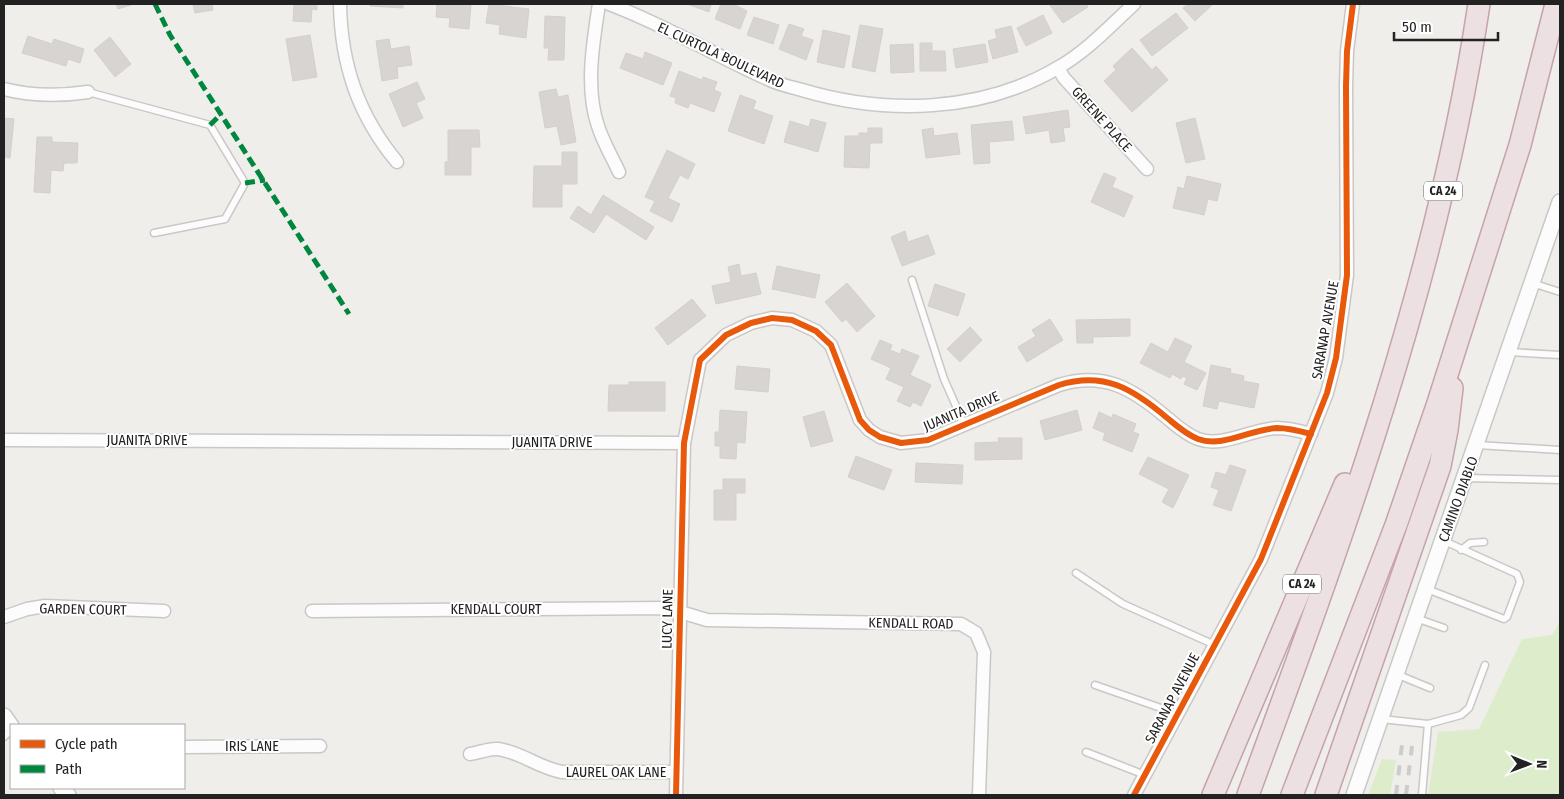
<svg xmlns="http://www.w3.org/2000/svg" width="1564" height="799" viewBox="0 0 1564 799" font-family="'Fira Sans Condensed',sans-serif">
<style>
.grass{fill:#ddeccb}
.building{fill:#d7d4d2;stroke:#d3d0cc}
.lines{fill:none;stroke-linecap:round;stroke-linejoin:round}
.service-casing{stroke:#c9c8c7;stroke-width:9}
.minor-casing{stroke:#c9c8c7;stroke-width:15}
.tertiary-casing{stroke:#c9c8c7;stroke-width:18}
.motorway-casing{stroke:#c5a2ac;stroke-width:24}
.service{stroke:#fdfcfc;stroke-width:6}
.minor{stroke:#fdfcfc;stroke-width:12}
.tertiary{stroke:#fdfcfc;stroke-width:15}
.motorway{stroke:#ece0e2;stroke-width:21}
.rail{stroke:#ccc;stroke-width:4;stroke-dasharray:10 10;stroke-linecap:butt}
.quiet{stroke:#00873e;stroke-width:5;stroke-dasharray:10 5;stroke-linecap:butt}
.cycleway-casing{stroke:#fff;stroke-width:9}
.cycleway{stroke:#e8590c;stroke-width:6}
.labels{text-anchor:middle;stroke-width:4;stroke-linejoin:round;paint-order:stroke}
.shield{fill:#fff;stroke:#646464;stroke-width:1}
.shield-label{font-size:12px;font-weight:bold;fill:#222}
.street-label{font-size:14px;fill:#222;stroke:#fff}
</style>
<rect width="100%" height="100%" fill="#f0eeeb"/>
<!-- grass -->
<g class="grass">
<path d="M1560,621V795H1428L1438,732L1479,729L1522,639L1552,635Z"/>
<path d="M1382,759L1396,760L1390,795H1368Z"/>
</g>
<!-- building -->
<g class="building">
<path d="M116,4H134L118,9Z"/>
<path d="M193,4H212L213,10L195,13Z"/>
<path d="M294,4H317V10L312,9L311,22L293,21Z"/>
<path d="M370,4H403V8L370,6Z"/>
<path d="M437,4H471L469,29L449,27L450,18L436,17Z"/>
<path d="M489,4L529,9L526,38L499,34L500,25L486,23Z"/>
<path d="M687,4H711L709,12Z"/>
<path d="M721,4H733L747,11L740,29L715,19Z"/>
<path d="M1049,4H1086L1088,7L1063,23Z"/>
<path d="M1188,4H1213L1195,21L1183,8Z"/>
<path d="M1176,13L1188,28L1152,56L1140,40Z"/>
<path d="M1043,15L1052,33L1026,46L1017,28Z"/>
<path d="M545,16L565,17L564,60H548L549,48H544Z"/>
<path d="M754,17L779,25L773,44L747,35Z"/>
<path d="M789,24L804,29L801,36L813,40L806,60L779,49Z"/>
<path d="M860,25L883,29L875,72L852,67Z"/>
<path d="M1011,26L1018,52L993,59L988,41L997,38L995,30Z"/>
<path d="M823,30L850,36L844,68L817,62Z"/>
<path d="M310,35L317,77L293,81L286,39Z"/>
<path d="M28,36L52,44L54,39L84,49L80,63L68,59L66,66L22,53Z"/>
<path d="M110,37L131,64L115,77L94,50Z"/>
<path d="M389,39L391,49L409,46L412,65L397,67L398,78L382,81L376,41Z"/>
<path d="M920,43H932V51H945L946,71H920Z"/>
<path d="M913,44L914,72L891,73L890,45Z"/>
<path d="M985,44L988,62L956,68L953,49Z"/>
<path d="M1132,48L1152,70L1156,66L1168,80L1132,112L1104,81L1116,70L1113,66Z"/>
<path d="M645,52L672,63L663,85L620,68L626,53L643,59Z"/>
<path d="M679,71L702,80L703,77L717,82L714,90L721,93L714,112L690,103L688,108L675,103L676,98L670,96Z"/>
<path d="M417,82L425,99L416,103L423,118L403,127L389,94Z"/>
<path d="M556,89L558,97L568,95L576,142L561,145L557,126L545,128L539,92Z"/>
<path d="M740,95L756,101L753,109L773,116L764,144L728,131Z"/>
<path d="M1068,110L1070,127L1063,128L1065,141L1051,143L1049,130L1026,134L1023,117Z"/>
<path d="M4,118L14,119L10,158L4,157Z"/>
<path d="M1195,118L1205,159L1186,163L1176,123Z"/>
<path d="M811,119L826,123L818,152L784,142L790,121L809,127Z"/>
<path d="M1012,121L1014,140L989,142L990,163L974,164L971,125Z"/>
<path d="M868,128H882V143H870L869,168L844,167L845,136H859V133H868Z"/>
<path d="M933,128L934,136L957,133L960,154L926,158L922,130Z"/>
<path d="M448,130H479L480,147H471V175H445V162H448Z"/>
<path d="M37,137H52V142L78,143L77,163H64L63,171L51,170L50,193L34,192Z"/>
<path d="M667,150L695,164L688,179L680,175L668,198L680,204L672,222L650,211L655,201L645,197Z"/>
<path d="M562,152H577V184H562V207H533L534,166H562Z"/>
<path d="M1104,173L1116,178L1112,187L1133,196L1124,217L1091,202Z"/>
<path d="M1187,176L1221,184L1217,201L1208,199L1204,215L1173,208L1178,187L1184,189Z"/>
<path d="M603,195L654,227L646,240L606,214L594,233L570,218L578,206L591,215Z"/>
<path d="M905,231L908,242L928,235L935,254L902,266L891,237Z"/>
<path d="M739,264L741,276L756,273L761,294L716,304L712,286L731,282L728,267Z"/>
<path d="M777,266L820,275L815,298L772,289Z"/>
<path d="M847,283L875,316L857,332L846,319L842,322L825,302Z"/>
<path d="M935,284L965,294L958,316L928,306Z"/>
<path d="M692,299L706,316L668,345L655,328Z"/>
<path d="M1050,319L1063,340L1027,362L1018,347L1036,336L1032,330Z"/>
<path d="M1130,319V336L1093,337V343H1077L1076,320Z"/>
<path d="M970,327L982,340L960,362L947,349Z"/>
<path d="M1175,338L1192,346L1184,362L1206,373L1197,390L1184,384L1187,378L1182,376L1181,379L1172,374L1170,378L1140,363L1151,343L1168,352Z"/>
<path d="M880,340L892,345L890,350L900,354L902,349L919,356L910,375L931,385L921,406L913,402L910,407L897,401L904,387L886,379L891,368L871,359Z"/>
<path d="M1211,365L1231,369L1230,373L1244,376L1243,381L1259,384L1254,408L1219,401L1217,409L1203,406Z"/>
<path d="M737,366L770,369L768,392L735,389Z"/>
<path d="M629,382H665V411H608L609,385H629Z"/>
<path d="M720,410L747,412L745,443L737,442L736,459L720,458V446H715V432H719Z"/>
<path d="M1077,410L1082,430L1045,440L1040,421Z"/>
<path d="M824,411L833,441L811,447L803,417Z"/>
<path d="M1099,412L1112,418L1113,414L1136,424L1133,432L1139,434L1132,452L1103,440L1105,433L1093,428Z"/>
<path d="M998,438H1022V459L975,460V443L999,442Z"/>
<path d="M856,456L892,470L884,490L848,477Z"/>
<path d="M1148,457L1189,475L1173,508L1162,502L1169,489L1139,474Z"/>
<path d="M916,463L963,465L962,484L915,482Z"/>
<path d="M1230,465L1246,470L1231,511L1213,505L1219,490L1211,487L1216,472L1226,475Z"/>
<path d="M723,479H745V493H736V520H714V490H723Z"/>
</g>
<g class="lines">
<!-- service casing -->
<g class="service-casing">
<g id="service">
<path d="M88,92L210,125L245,183L225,219L154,233"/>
<path d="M912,280L944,379L964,424"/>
<path d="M1532,283L1560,292"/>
<path d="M1509,352L1560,355"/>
<path d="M1477,445L1560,450"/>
<path d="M1465,478L1560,480"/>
<path d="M1461,550L1470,543L1484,542"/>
<path d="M1076,573L1123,604L1215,645"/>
<path d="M1427,589L1504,619L1507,617L1520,582L1517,574L1442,540"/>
<path d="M1416,618L1444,628"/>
<path d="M1396,674L1430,688"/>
<path d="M1095,685L1178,714"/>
<path d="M1381,719L1428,724L1461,715L1469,708L1485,665"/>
<path d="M4,737L11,730"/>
<path d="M1086,752L1145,775"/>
<path d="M1422,795L1428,724"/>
</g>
</g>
<!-- minor casing -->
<g class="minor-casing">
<g id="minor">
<path d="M340,4C341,64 358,115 397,162"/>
<path d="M599,4C593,43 585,88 598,126C603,142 612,157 619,172"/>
<path d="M609,4C665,25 716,56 770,80C780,85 792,87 802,90C886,115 982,113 1059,67C1087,51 1110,26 1134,4"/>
<path d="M1058,68L1064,78L1147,169"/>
<path d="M4,89C31,96 61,96 88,92"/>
<path d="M4,440L684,443"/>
<path d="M312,611L667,608L707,620L961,624L976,633L984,652L979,795"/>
<path d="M4,617L27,609L45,606L164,611"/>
<path d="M184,747L320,746"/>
<path d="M470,754C479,753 489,748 498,749C521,752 539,768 562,772H676"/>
<path d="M676,795L684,443L700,360L726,335L751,323L772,318L792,320L816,331L831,345L860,420L869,430L880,437L901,443L928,440L1059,385C1104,371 1133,389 1166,417C1176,425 1185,434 1198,439C1223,448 1251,429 1277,428C1288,428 1300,431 1311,434"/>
<path d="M1134,795L1261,559L1327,393L1336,358L1347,275L1346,86L1347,51L1353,4"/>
</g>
</g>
<!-- tertiary casing -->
<g class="tertiary-casing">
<g id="tertiary">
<path d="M4,716L11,726"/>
<path d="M61,788L68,795"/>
<path d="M1354,795L1560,202"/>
</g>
</g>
<!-- motorway casing -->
<g class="motorway-casing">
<g id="motorway">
<path d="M1213,795L1345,484"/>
<path d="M1248,795C1343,537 1438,277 1479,4"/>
<path d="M1292,795L1396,525L1438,403L1520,145L1556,4"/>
<path d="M1326,795L1440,466L1447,430L1452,388"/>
</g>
</g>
<!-- service -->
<use href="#service" class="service"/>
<!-- minor -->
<use href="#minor" class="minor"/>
<!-- tertiary -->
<use href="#tertiary" class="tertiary"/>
<!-- motorway -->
<use href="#motorway" class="motorway"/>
<!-- rail -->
<g class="rail">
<path d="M1396,795L1402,745"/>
<path d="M1406,795L1412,746"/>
</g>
<!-- quiet -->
<g class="quiet">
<path d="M155,4L170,35L349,314"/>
<path d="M210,125L221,114"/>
<path d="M245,183L265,180"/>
</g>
<!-- cycleway casing -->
<g class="cycleway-casing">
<g id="cycleway">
<path d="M676,795L684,443L700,360L726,335L751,323L772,318L792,320L816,331L831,345L860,420L869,430L880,437L901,443L928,440L1059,385C1104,371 1133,389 1166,417C1176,425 1185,434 1198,439C1223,448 1251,429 1277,428C1288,428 1300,431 1311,434"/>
<path d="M1134,795L1261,559L1327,393L1336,358L1347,275L1346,86L1347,51L1353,4"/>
</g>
</g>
<!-- cycleway -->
<use href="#cycleway" class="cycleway"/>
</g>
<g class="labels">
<!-- shield labels -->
<g class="shield">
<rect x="1424" y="181.5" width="38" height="19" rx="4"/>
<rect x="1283" y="574.5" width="38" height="19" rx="4"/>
</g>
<g class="shield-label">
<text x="1443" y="195">CA 24</text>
<text x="1302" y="588">CA 24</text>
</g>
<!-- street labels -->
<g class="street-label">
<text transform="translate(721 55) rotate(25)" y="5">EL CURTOLA BOULEVARD</text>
<text transform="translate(1102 119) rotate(48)" y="5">GREENE PLACE</text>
<text transform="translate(1325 330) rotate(-80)" y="5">SARANAP AVENUE</text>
<text transform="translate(961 411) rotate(-23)" y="5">JUANITA DRIVE</text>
<text x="147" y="445">JUANITA DRIVE</text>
<text x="552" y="447">JUANITA DRIVE</text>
<text transform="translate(1458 499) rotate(-70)" y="5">CAMINO DIABLO</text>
<text transform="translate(83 609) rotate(1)" y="5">GARDEN COURT</text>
<text x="496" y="614">KENDALL COURT</text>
<text transform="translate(667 619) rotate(-89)" y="5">LUCY LANE</text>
<text transform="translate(911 623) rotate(1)" y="5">KENDALL ROAD</text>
<text transform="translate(1172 698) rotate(-62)" y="5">SARANAP AVENUE</text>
<text x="252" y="751">IRIS LANE</text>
<text x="616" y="777">LAUREL OAK LANE</text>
</g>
</g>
<!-- border -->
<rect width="1564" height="799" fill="none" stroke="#222222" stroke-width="10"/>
<!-- legend -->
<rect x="10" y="724" width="175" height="65" fill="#ffffff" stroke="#a7a7a7"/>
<rect x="20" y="740" width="25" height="8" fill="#e8590c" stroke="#a7a7a7"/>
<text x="55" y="749" font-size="15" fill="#222222">Cycle path</text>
<rect x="20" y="765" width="25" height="8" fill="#00873e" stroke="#a7a7a7"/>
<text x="55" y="774" font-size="15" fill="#222222">Path</text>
<!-- north arrow -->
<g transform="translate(1529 764) rotate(91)" stroke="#ffffff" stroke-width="4" paint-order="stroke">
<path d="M0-4L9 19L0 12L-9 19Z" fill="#222222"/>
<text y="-8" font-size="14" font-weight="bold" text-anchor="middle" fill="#222222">N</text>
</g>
<!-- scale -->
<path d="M1394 32v8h104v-8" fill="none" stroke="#222222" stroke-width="2.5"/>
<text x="1402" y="32" font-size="15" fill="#222222" stroke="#ffffff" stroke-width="4" paint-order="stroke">50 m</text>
</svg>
